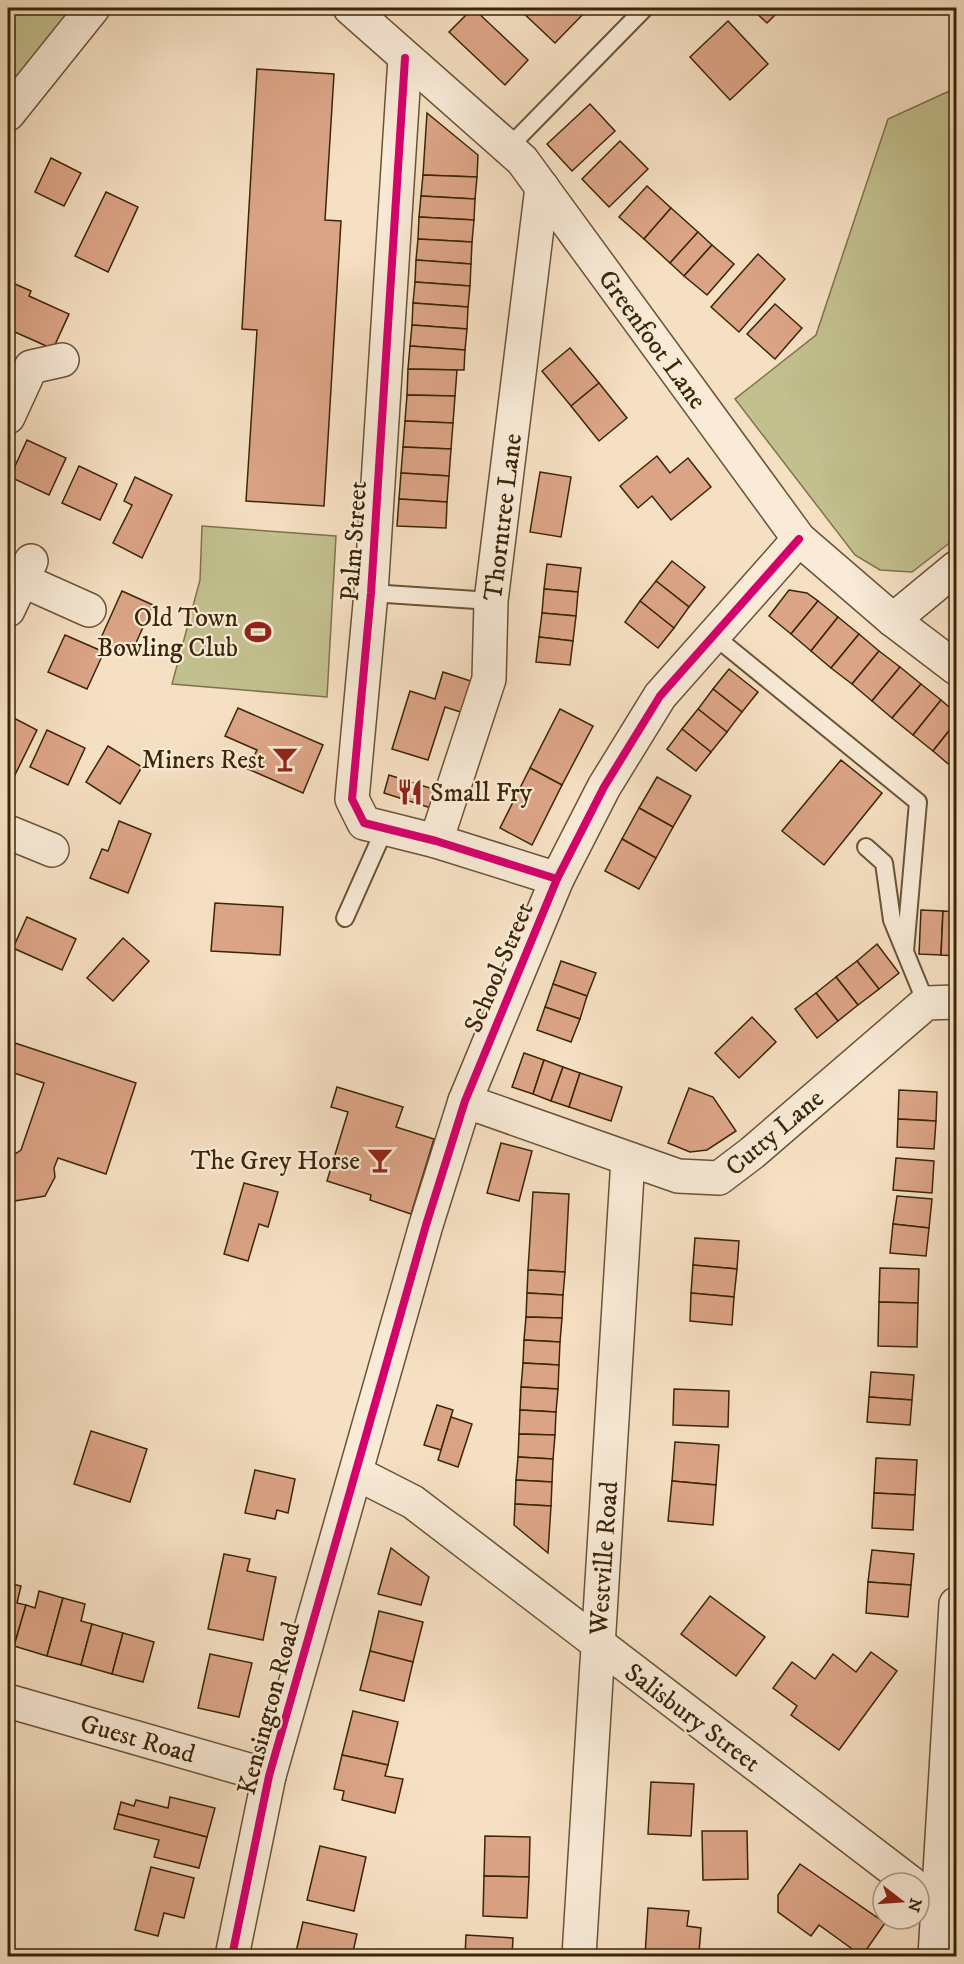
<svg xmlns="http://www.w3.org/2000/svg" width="964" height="1964" viewBox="0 0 964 1964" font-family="'IM FELL DW Pica',serif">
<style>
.green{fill:#c3c08f;stroke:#7f734a;stroke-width:1.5}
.building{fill:#dca487;stroke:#3b2606;stroke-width:1.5}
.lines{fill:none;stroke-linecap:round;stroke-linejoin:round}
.service-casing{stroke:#6a5435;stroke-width:20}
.minor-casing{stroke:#6a5435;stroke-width:36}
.tertiary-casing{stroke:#6a5435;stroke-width:36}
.service{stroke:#f9ebd8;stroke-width:16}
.minor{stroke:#f9ebd8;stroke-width:33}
.tertiary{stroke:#f9ebd8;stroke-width:33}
.cycleway-casing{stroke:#f9ebd8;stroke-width:11}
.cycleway{stroke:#d6006c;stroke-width:8}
.labels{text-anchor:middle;stroke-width:4.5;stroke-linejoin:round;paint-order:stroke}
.street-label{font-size:26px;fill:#3b2606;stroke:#f9ebd8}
.poi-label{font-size:26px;fill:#3b2606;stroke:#f9ebd8;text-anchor:end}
</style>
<rect width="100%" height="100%" fill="#f6e0c3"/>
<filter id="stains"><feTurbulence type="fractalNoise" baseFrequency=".00333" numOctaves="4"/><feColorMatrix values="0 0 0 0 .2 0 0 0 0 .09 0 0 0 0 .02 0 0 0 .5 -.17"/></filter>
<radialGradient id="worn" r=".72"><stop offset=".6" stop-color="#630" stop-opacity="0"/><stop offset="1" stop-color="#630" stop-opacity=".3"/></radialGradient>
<!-- green -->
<g class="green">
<path d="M8,8H72L8,91Z"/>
<path d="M956,88V538L912,572L880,570L855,555L735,399L816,335L888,119Z"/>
<path d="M202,526L336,536L327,697L172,684L200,580Z"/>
</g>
<!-- building -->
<g class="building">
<path d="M473,8L528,60L505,85L449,32Z"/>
<path d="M518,8H589L555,43Z"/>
<path d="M751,8H782L767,23Z"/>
<path d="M728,21L768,64L730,100L690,57Z"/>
<path d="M257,69L334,74L325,220L341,221L324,506L246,501L257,330L242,329Z"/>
<path d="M590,104L615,131L572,171L547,144Z"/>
<path d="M427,113L478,155L477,177L423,175Z"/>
<path d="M620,141L648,169L609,207L582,179Z"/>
<path d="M51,158L81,173L64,206L35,192Z"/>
<path d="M423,175L477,177L475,199L421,196Z"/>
<path d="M647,186L671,208L644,239L619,217Z"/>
<path d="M106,192L138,207L108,272L75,256Z"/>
<path d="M421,196L475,199L474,220L419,217Z"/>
<path d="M671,208L698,232L670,263L644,239Z"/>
<path d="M419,217L474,220L472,242L418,239Z"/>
<path d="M698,232L712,245L684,276L670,263Z"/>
<path d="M418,239L472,242L471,264L416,260Z"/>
<path d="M712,245L734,264L707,295L684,276Z"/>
<path d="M758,254L785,279L739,332L711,307Z"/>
<path d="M416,260L471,264L470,286L415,282Z"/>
<path d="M8,281L31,291L29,296L69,314L53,349L8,329V331Z"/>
<path d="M415,282L470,286L468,307L413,303Z"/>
<path d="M413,303L468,307L467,329L412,325Z"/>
<path d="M775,304L802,328L775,359L747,334Z"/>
<path d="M412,325L467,329L465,350L410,346Z"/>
<path d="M410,346L465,350L464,370L408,369Z"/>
<path d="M570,348L599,383L571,406L542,371Z"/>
<path d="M408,369L457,370L455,396L407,395Z"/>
<path d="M599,383L627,418L599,441L571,406Z"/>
<path d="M407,395L455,396L453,423L405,421Z"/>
<path d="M405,421L453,423L451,449L403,447Z"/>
<path d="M27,440L66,458L49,495L10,477Z"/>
<path d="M403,447L451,449L449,476L401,473Z"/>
<path d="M657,456L670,473L688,458L711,487L671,520L652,496L638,508L620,486Z"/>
<path d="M79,466L117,484L100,520L62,503Z"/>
<path d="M540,472L571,477L561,537L530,532Z"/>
<path d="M401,473L449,476L447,502L399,499Z"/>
<path d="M135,477L172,495L142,558L113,543L132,505L124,501Z"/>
<path d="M399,499L447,502L446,528L397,526Z"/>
<path d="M672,561L705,587L689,607L656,581Z"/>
<path d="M547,564L581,568L578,592L544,589Z"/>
<path d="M656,581L689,607L674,628L640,601Z"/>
<path d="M544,589L578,592L576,616L542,613Z"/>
<path d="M789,590L807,593L818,601L791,634L769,616Z"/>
<path d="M122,591L153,605L131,654L100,640Z"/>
<path d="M640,601L674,628L658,648L625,622Z"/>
<path d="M818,601L838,617L811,651L791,634Z"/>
<path d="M542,613L576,616L573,641L539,637Z"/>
<path d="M838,617L859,634L831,668L811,651Z"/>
<path d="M859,634L879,651L852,684L831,668Z"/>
<path d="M65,635L104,652L87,689L48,672Z"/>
<path d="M539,637L573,641L570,665L536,662Z"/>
<path d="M879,651L900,667L872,701L852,684Z"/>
<path d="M900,667L921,684L892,718L872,701Z"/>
<path d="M729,669L758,692L742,712L713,689Z"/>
<path d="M443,672L480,684L470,715L445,707L428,760L392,749L410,691L435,699Z"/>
<path d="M921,684L941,700L913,735L892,718Z"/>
<path d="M713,689L742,712L727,732L698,709Z"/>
<path d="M941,700L956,713V722L933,751L913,735Z"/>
<path d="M238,708L323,745L303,793L248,769L257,750L225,736Z"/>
<path d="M560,709L593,726L562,785L530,768Z"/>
<path d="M698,709L727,732L711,752L682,729Z"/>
<path d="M8,715L37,730L9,787L8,786Z"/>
<path d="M956,722V764L953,768L933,751Z"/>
<path d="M682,729L711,752L696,771L667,749Z"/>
<path d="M47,730L85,748L68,785L30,767Z"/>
<path d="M108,746L142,767L120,804L86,782Z"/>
<path d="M841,760L882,793L824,865L782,831Z"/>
<path d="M530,768L562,785L532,845L500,828Z"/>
<path d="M389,775L436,790L431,808L384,793Z"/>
<path d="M657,777L691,796L673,827L639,808Z"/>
<path d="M639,808L673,827L656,858L622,839Z"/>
<path d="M119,821L151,834L128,893L90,878L102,849L108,851Z"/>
<path d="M622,839L656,858L639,889L605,871Z"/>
<path d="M215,903L283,907L280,955L211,951Z"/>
<path d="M921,910L943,911L941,955L919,954Z"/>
<path d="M943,911L956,912V956L941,955Z"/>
<path d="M27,917L76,939L62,970L13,948Z"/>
<path d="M123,938L149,961L113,1001L87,978Z"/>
<path d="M877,944L899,973L879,989L857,961Z"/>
<path d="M561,961L596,973L587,996L553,984Z"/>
<path d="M857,961L879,989L858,1005L836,977Z"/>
<path d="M836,977L858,1005L838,1021L816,993Z"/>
<path d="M553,984L587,996L580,1019L545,1007Z"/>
<path d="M816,993L838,1021L817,1038L795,1009Z"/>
<path d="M545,1007L580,1019L571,1042L537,1030Z"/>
<path d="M752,1017L776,1042L739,1078L715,1053Z"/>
<path d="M15,1043L136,1083L106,1174L58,1158L54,1168L55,1177L45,1196L8,1202V1159L21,1150L44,1083L8,1071Z"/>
<path d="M524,1053L544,1060L533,1094L512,1087Z"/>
<path d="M544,1060L563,1067L551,1101L533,1094Z"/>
<path d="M563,1067L580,1073L569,1107L551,1101Z"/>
<path d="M580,1073L622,1087L611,1121L569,1107Z"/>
<path d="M337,1087L403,1107L396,1127L434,1139L411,1214L370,1200L371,1195L327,1181L348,1112L331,1107Z"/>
<path d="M689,1088L713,1097L736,1131L707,1150L690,1152L668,1143Z"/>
<path d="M899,1090L937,1092L936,1121L898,1119Z"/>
<path d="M898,1119L936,1121L934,1149L897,1147Z"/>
<path d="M501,1143L532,1151L519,1201L487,1193Z"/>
<path d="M896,1158L934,1161L932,1193L893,1190Z"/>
<path d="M244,1183L278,1192L268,1227L259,1224L248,1261L224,1254Z"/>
<path d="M533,1192L569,1194L565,1272L528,1270Z"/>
<path d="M897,1196L932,1199L929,1228L893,1224Z"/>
<path d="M893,1224L929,1228L926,1256L890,1253Z"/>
<path d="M695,1238L739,1241L737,1269L693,1265Z"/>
<path d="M693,1265L737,1269L734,1297L691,1293Z"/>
<path d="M880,1268L919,1269L918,1303L879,1302Z"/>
<path d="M528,1270L565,1272L563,1295L527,1293Z"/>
<path d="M527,1293L563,1295L562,1318L526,1317Z"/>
<path d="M691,1293L734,1297L732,1325L690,1321Z"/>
<path d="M879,1302L918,1303L917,1347L878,1346Z"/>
<path d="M526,1317L562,1318L560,1342L524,1340Z"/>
<path d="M524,1340L560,1342L559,1365L523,1363Z"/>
<path d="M523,1363L559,1365L558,1389L521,1387Z"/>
<path d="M871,1372L914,1375L912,1400L869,1397Z"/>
<path d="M521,1387L558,1389L556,1412L520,1410Z"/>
<path d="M674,1389L729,1391L728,1427L673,1425Z"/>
<path d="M869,1397L912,1400L910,1425L867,1422Z"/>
<path d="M437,1405L453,1410L441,1450L424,1445Z"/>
<path d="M520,1410L556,1412L555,1435L519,1434Z"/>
<path d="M451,1417L472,1424L458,1467L438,1460Z"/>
<path d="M91,1431L147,1449L130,1502L74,1484Z"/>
<path d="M519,1434L555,1435L553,1459L518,1457Z"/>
<path d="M675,1442L719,1445L716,1485L672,1481Z"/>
<path d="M518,1457L553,1459L552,1482L516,1480Z"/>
<path d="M876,1458L917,1460L915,1495L874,1493Z"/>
<path d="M255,1470L295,1479L288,1513L277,1510L275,1519L245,1513Z"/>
<path d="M516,1480L552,1482L551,1506L515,1504Z"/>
<path d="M672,1481L716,1485L713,1525L668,1521Z"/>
<path d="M874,1493L915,1495L913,1530L872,1528Z"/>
<path d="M515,1504L551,1506L548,1553L514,1525Z"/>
<path d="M391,1548L429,1577L421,1605L378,1594Z"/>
<path d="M872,1550L914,1554L911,1585L868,1582Z"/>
<path d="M224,1554L250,1559L247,1571L276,1577L263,1640L208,1629Z"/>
<path d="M868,1582L911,1585L908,1617L866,1613Z"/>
<path d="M8,1583L21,1586L17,1603L26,1605L14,1646L8,1645Z"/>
<path d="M39,1591L63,1598L47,1656L14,1646L26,1605L35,1608Z"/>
<path d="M710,1596L765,1637L736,1676L681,1634Z"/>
<path d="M63,1598L85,1604L81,1621L92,1624L81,1665L47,1656Z"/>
<path d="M379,1611L423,1622L413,1662L370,1651Z"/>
<path d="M92,1624L123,1633L112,1674L81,1665Z"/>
<path d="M123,1633L154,1642L143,1682L112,1674Z"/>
<path d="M370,1651L413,1662L404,1701L360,1690Z"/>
<path d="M871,1652L897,1671L839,1750L791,1715L797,1706L773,1688L792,1662L815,1679L833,1654L856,1672Z"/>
<path d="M210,1654L252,1663L239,1717L198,1708Z"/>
<path d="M353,1711L398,1722L388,1765L342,1755Z"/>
<path d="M342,1755L388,1765L385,1776L403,1779L395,1813L342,1800L344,1791L334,1789Z"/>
<path d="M651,1782L694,1784L691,1836L648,1834Z"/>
<path d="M170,1797L215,1808L207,1837L118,1814L121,1802L134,1806L136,1800L168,1808Z"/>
<path d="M118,1814L207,1837L199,1868L154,1857L159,1840L114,1829Z"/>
<path d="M702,1831H747L748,1879L703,1880Z"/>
<path d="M485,1836L530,1837L529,1877L484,1876Z"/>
<path d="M320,1846L366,1857L354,1911L307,1900Z"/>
<path d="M800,1864L885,1923L862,1956L819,1925L811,1936L778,1912V1895Z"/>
<path d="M151,1867L194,1878L184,1918L164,1913L158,1936L135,1930Z"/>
<path d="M484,1876L529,1877L527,1918L483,1916Z"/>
<path d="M648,1908L689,1911L687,1926L701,1928L699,1952H687V1956H645Z"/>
<path d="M303,1922L357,1934L352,1956H295Z"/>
<path d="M466,1935L513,1938L512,1956H465Z"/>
</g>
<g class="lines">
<!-- service casing -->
<g class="service-casing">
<g id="service">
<path d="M508,148L645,8"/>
<path d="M371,593L491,601"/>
<path d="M713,635L918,802L905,951"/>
<path d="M866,847L884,863L892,920L926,1003"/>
<path d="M345,918L385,828"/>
</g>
</g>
<!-- minor casing -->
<g class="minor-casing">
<g id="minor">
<path d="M405,58L371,593L352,799L364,823L436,841L557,879"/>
<path d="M8,417L31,367L62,360"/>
<path d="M22,580L89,610"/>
<path d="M8,610L31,561"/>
<path d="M893,620L956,568"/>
<path d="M8,832L52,850"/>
<path d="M436,841L489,679L491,601L542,187"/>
<path d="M465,1101L678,1176L719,1178L752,1153L926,1003L956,1002"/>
<path d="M356,1473L413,1502L911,1883"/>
<path d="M8,1701L269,1776"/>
<path d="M232,1956L269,1776L426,1225L465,1101L557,879L604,787L660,696L799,539"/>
<path d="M579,1956L628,1159"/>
<path d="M935,1956L956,1604"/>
</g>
</g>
<!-- tertiary casing -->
<g class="tertiary-casing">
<g id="tertiary">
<path d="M350,8L522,160L799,539L893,620L956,668"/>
<path d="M8,114L93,8"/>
</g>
</g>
<!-- service -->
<use href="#service" class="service"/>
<!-- minor -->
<use href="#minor" class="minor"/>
<!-- tertiary -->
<use href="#tertiary" class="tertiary"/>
<!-- cycleway casing -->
<g class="cycleway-casing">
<g id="cycleway">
<path d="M405,58L371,593L352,799L364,823L436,841L557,879"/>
<path d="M232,1956L269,1776L426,1225L465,1101L557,879L604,787L660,696L799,539"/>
</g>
</g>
<!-- cycleway -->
<use href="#cycleway" class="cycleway"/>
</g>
<!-- icons -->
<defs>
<g id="stadium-bare" transform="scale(2.07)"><path d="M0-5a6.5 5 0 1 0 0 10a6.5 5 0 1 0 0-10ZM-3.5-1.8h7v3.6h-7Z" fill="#8f2418" stroke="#f9ebd8" stroke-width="2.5" paint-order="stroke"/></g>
<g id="bar-bare" transform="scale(2.07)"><path d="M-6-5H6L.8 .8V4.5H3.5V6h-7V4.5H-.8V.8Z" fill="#8f2418" stroke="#f9ebd8" stroke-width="2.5" paint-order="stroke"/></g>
<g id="restaurant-bare" transform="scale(2.07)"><path d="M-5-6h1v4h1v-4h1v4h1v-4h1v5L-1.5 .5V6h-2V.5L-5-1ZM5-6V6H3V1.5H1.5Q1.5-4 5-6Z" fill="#8f2418" stroke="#f9ebd8" stroke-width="2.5" paint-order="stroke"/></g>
</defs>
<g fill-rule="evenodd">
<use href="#stadium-bare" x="258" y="632"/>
<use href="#bar-bare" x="285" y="759"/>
<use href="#restaurant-bare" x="410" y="792"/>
<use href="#bar-bare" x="380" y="1160"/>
</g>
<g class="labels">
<!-- street labels -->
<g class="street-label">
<text transform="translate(653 339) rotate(54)" y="9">Greenfoot Lane</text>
<text transform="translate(502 517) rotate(-83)" y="9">Thorntree Lane</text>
<text transform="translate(353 541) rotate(-86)" y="9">Palm Street</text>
<text transform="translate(498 967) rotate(-67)" y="9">School Street</text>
<text transform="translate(774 1132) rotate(-40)" y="9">Cutty Lane</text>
<text transform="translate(603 1558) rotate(-86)" y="9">Westville Road</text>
<text transform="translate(268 1708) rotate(-75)" y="9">Kensington Road</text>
<text transform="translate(693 1717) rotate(37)" y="9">Salisbury Street</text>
<text transform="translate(138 1738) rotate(16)" y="9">Guest Road</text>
</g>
<!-- poi labels -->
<g class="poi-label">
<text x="238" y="626">Old Town<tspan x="238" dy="30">Bowling Club</tspan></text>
<text x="265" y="768">Miners Rest</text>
<text x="430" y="801" text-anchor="start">Small Fry</text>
<text x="360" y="1169">The Grey Horse</text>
</g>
</g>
<!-- margin -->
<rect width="964" height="1964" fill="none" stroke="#f6e0c3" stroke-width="30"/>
<rect x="9" y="9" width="946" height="1946" fill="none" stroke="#3b2606" stroke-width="3"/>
<rect x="15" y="15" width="934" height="1934" fill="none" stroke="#3b2606" stroke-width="1.5"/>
<!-- north arrow -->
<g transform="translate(901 1901) rotate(107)"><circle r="28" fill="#f9ebd8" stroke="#ad9c84" stroke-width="1.5"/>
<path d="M0-4.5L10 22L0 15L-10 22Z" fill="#8f2418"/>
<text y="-9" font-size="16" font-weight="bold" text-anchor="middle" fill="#3b2606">N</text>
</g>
<rect width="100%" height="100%" filter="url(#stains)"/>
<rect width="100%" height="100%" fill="url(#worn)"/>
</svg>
